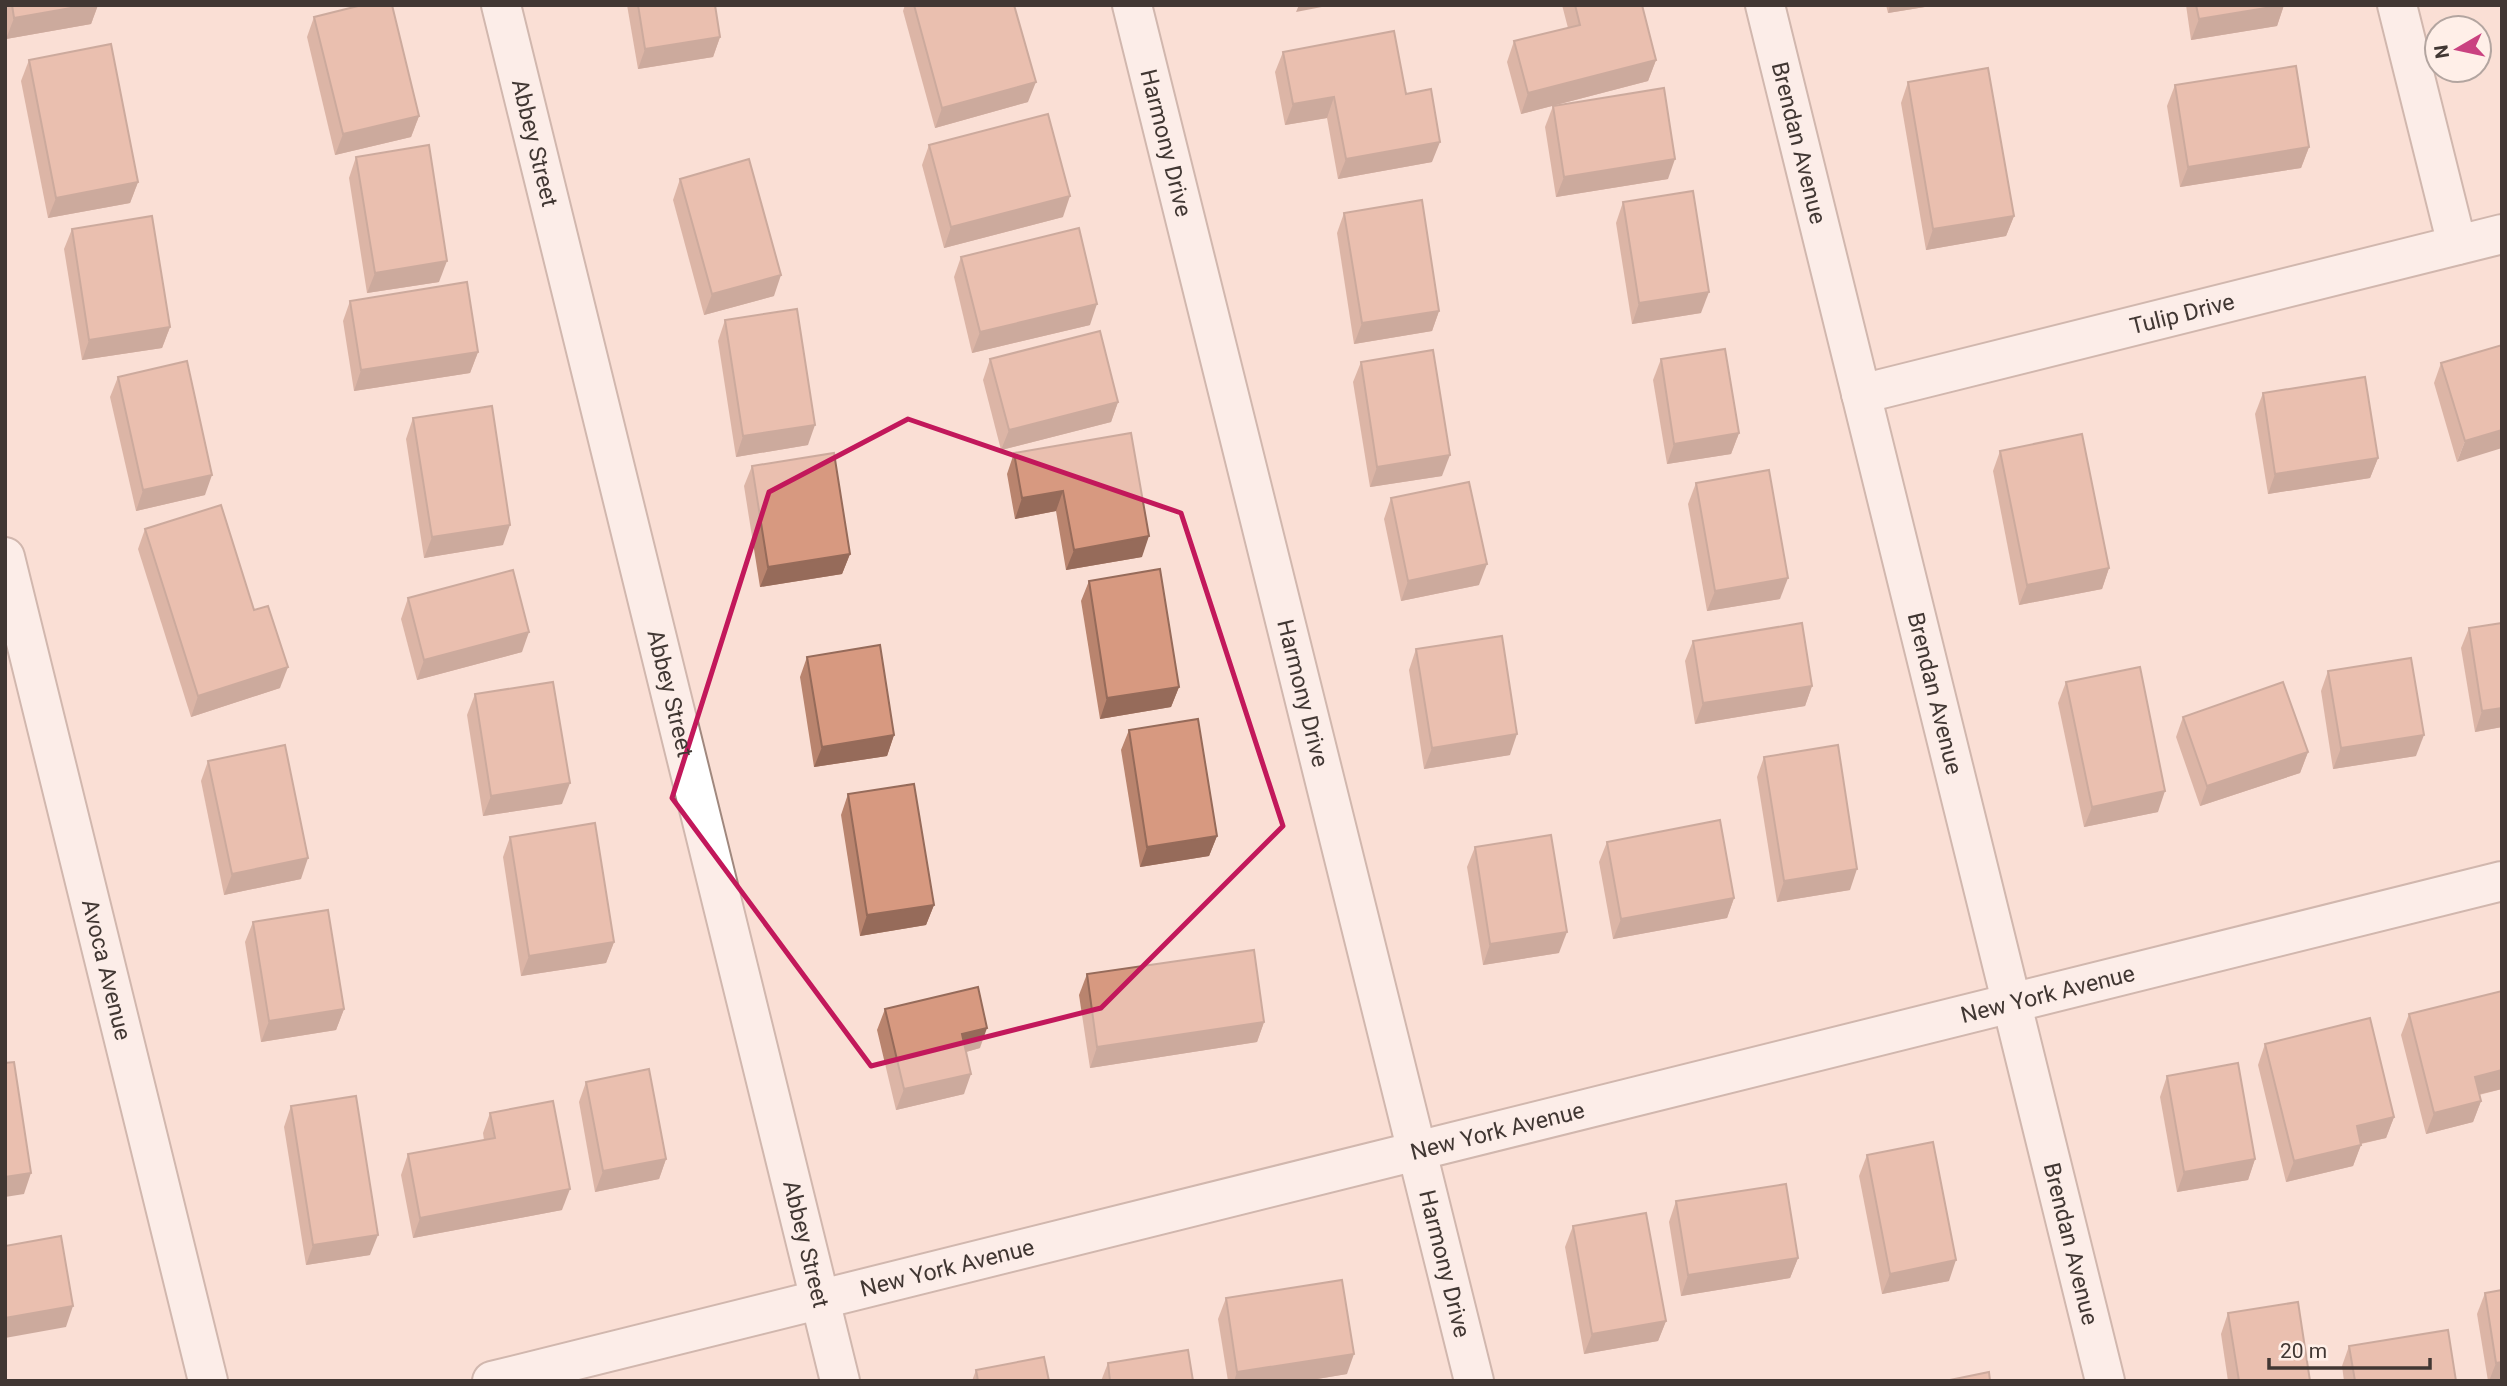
<svg xmlns="http://www.w3.org/2000/svg" width="2507" height="1386" viewBox="0 0 2507 1386" font-family="Roboto,sans-serif">
<style>
.lines{fill:none;stroke-linecap:round;stroke-linejoin:round}
.street-casing{stroke:#a0887e;stroke-width:42}
.street{stroke:#fff;stroke-width:38}
.wall{fill:#b9846e}
.shaded-wall{fill:#966b5a}
.building{fill:#d79980;stroke:#966b5a;stroke-width:2}
.marked{fill:none;stroke:#c2185b;stroke-width:5;stroke-linejoin:round}
.labels{text-anchor:middle;stroke-width:6;stroke-linejoin:round;paint-order:stroke}
.street-label{font-size:23px;fill:#413733;stroke:#ffefe8}
</style>
<rect width="100%" height="100%" fill="#fadfd5"/>
<g class="lines">
<!-- street casing -->
<g class="street-casing">
<g id="street">
<path id="s1" d="M501,5L840,1381"/>
<path id="s2" d="M1132,5L1474,1381"/>
<path id="s3" d="M1765,5L2105,1381"/>
<path d="M2397,5L2457,245"/>
<path id="s4" d="M1861,394L2502,234"/>
<path id="s5" d="M5,557L208,1381"/>
<path id="s6" d="M492,1381L2502,881"/>
</g>
</g>
<!-- street -->
<use href="#street" class="street"/>
</g>
<!-- wall -->
<g class="wall">
<path d="M5,5H98L91,24L6,39L5,32Z"/>
<path d="M627,5H715L720,37L713,57L638,69Z"/>
<path d="M905,5H1014L1028,102L935,128L903,11Z"/>
<path d="M1562,5H1642L1656,60L1648,81L1521,114L1507,62L1514,41L1568,28Z"/>
<path d="M1886,5H1937L1888,13Z"/>
<path d="M2186,5H2284L2277,26L2191,40Z"/>
<path d="M314,17L419,116L411,137L335,155L307,37Z"/>
<path d="M1283,52L1432,162L1338,179L1327,118L1285,125L1275,72Z"/>
<path d="M29,60L138,182L130,203L48,218L21,81Z"/>
<path d="M1908,82L2014,216L2006,236L1926,250L1901,103Z"/>
<path d="M2175,85L2309,147L2301,168L2180,187L2167,106Z"/>
<path d="M1553,106L1668,179L1556,197L1545,127Z"/>
<path d="M929,145L1063,217L944,248L922,165Z"/>
<path d="M356,157L439,282L367,293L349,178Z"/>
<path d="M680,179L774,296L704,315L673,200Z"/>
<path d="M1623,202L1701,313L1632,324L1616,223Z"/>
<path d="M1344,213L1439,311L1432,331L1354,344L1337,233Z"/>
<path d="M72,229L170,327L162,348L82,360L64,249Z"/>
<path d="M961,257L1090,325L972,353L954,277Z"/>
<path d="M350,301L478,352L470,373L354,391L343,321Z"/>
<path d="M725,320L808,445L736,457L718,341Z"/>
<path d="M2502,345L2457,462L2434,383L2441,363Z"/>
<path d="M990,359L1118,402L1111,422L1001,450L983,380Z"/>
<path d="M1661,359L1739,433L1731,454L1667,464L1653,380Z"/>
<path d="M1361,362L1442,476L1370,487L1353,382Z"/>
<path d="M118,377L205,495L136,511L110,397Z"/>
<path d="M2263,393L2378,458L2370,478L2268,494L2255,414Z"/>
<path d="M413,418L503,545L424,558L406,439Z"/>
<path d="M1131,433L1142,557L1066,570L1056,511L1015,519L1007,474L1014,453Z"/>
<path d="M2000,451L2109,568L2102,589L2019,605L1993,471Z"/>
<path d="M752,466L850,554L842,574L760,587L744,486Z"/>
<path d="M1696,483L1780,599L1707,611L1688,504Z"/>
<path d="M1391,498L1479,585L1401,601L1384,519Z"/>
<path d="M145,529L254,610L280,688L191,717L138,549Z"/>
<path d="M1089,581L1179,687L1171,707L1100,719L1081,601Z"/>
<path d="M408,598L522,652L417,680L401,619Z"/>
<path d="M2469,628L2502,727L2475,732L2461,648Z"/>
<path d="M1693,641L1812,686L1805,706L1695,724L1685,661Z"/>
<path d="M1416,649L1510,755L1424,769L1409,670Z"/>
<path d="M807,657L894,735L887,756L814,767L800,677Z"/>
<path d="M2328,671L2416,756L2333,769L2321,691Z"/>
<path d="M2066,682L2158,812L2084,827L2058,703Z"/>
<path d="M475,694L562,804L483,816L467,715Z"/>
<path d="M2183,717L2308,752L2300,773L2200,806L2176,737Z"/>
<path d="M1129,730L1217,836L1209,856L1140,867L1121,750Z"/>
<path d="M1764,757L1850,890L1777,902L1757,777Z"/>
<path d="M208,761L301,879L224,895L201,781Z"/>
<path d="M848,794L934,905L926,925L860,936L841,815Z"/>
<path d="M510,837L614,942L606,963L521,976L503,857Z"/>
<path d="M1607,842L1734,898L1727,918L1613,939L1599,862Z"/>
<path d="M1475,847L1559,953L1483,965L1467,867Z"/>
<path d="M253,922L344,1009L336,1030L261,1042L245,942Z"/>
<path d="M1087,974L1264,1022L1257,1042L1090,1068L1079,995Z"/>
<path d="M2502,991V1089L2479,1095L2481,1101L2473,1122L2426,1134L2401,1035L2409,1014Z"/>
<path d="M885,1009L980,1048L966,1052L964,1094L896,1110L877,1030Z"/>
<path d="M2265,1044L2394,1117L2386,1138L2361,1144L2353,1166L2286,1182L2258,1065Z"/>
<path d="M2167,1076L2255,1159L2248,1180L2177,1192L2160,1097Z"/>
<path d="M586,1082L666,1159L659,1179L595,1192L579,1102Z"/>
<path d="M291,1106L370,1255L306,1265L284,1127Z"/>
<path d="M490,1113L562,1210L413,1238L401,1175L408,1154L484,1140L483,1133Z"/>
<path d="M1867,1155L1949,1281L1882,1294L1859,1176Z"/>
<path d="M1676,1201L1798,1258L1790,1278L1681,1296L1669,1222Z"/>
<path d="M1573,1226L1666,1321L1658,1341L1584,1354L1565,1247Z"/>
<path d="M2485,1293L2502,1381H2488L2477,1314Z"/>
<path d="M1226,1298L1347,1374L1305,1381H1228L1218,1319Z"/>
<path d="M2228,1313L2310,1381H2228L2221,1334Z"/>
<path d="M2349,1346L2456,1381H2344L2342,1366Z"/>
<path d="M1108,1363L1193,1381H1101Z"/>
<path d="M976,1370L1049,1381H972Z"/>
</g>
<!-- shaded-wall -->
<g class="shaded-wall">
<path d="M88,5H98L91,24L6,39L14,18Z"/>
<path d="M1299,5H1332L1296,12Z"/>
<path d="M1890,5H1937L1888,13Z"/>
<path d="M2284,5L2277,26L2191,40L2199,19Z"/>
<path d="M720,37L713,57L638,69L645,49Z"/>
<path d="M1656,60L1648,81L1521,114L1528,93Z"/>
<path d="M1036,82L1028,102L935,128L942,108Z"/>
<path d="M1334,97L1327,118L1285,125L1293,104Z"/>
<path d="M419,116L411,137L335,155L343,134Z"/>
<path d="M1440,142L1432,162L1338,179L1346,159Z"/>
<path d="M2309,147L2301,168L2180,187L2188,167Z"/>
<path d="M1675,159L1668,179L1556,197L1564,177Z"/>
<path d="M138,182L130,203L48,218L56,198Z"/>
<path d="M1070,196L1063,217L944,248L951,227Z"/>
<path d="M2014,216L2006,236L1926,250L1933,229Z"/>
<path d="M447,261L439,282L367,293L375,273Z"/>
<path d="M781,275L774,296L704,315L712,294Z"/>
<path d="M1709,292L1701,313L1632,324L1639,303Z"/>
<path d="M1097,304L1090,325L972,353L980,332Z"/>
<path d="M1439,311L1432,331L1354,344L1362,323Z"/>
<path d="M170,327L162,348L82,360L89,340Z"/>
<path d="M478,352L470,373L354,391L361,370Z"/>
<path d="M1118,402L1111,422L1001,450L1009,430Z"/>
<path d="M815,425L808,445L736,457L743,436Z"/>
<path d="M2502,430V448L2457,462L2465,441Z"/>
<path d="M1739,433L1731,454L1667,464L1674,444Z"/>
<path d="M1450,455L1442,476L1370,487L1377,467Z"/>
<path d="M2378,458L2370,478L2268,494L2275,474Z"/>
<path d="M212,475L205,495L136,511L143,490Z"/>
<path d="M1063,491L1056,511L1015,519L1022,498Z"/>
<path d="M510,525L503,545L424,558L432,537Z"/>
<path d="M1149,536L1142,557L1066,570L1074,550Z"/>
<path d="M850,554L842,574L760,587L768,567Z"/>
<path d="M1487,564L1479,585L1401,601L1408,581Z"/>
<path d="M2109,568L2102,589L2019,605L2027,585Z"/>
<path d="M1788,578L1780,599L1707,611L1715,591Z"/>
<path d="M529,632L522,652L417,680L424,660Z"/>
<path d="M288,667L280,688L191,717L198,696Z"/>
<path d="M1812,686L1805,706L1695,724L1703,703Z"/>
<path d="M1179,687L1171,707L1100,719L1107,698Z"/>
<path d="M2502,708V727L2475,732L2482,711Z"/>
<path d="M1517,734L1510,755L1424,769L1432,748Z"/>
<path d="M894,735L887,756L814,767L822,747Z"/>
<path d="M2424,735L2416,756L2333,769L2341,748Z"/>
<path d="M2308,752L2300,773L2200,806L2207,786Z"/>
<path d="M570,783L562,804L483,816L491,796Z"/>
<path d="M2165,791L2158,812L2084,827L2092,807Z"/>
<path d="M1217,836L1209,856L1140,867L1147,847Z"/>
<path d="M308,858L301,879L224,895L232,874Z"/>
<path d="M1857,869L1850,890L1777,902L1784,881Z"/>
<path d="M1734,898L1727,918L1613,939L1621,919Z"/>
<path d="M934,905L926,925L860,936L867,915Z"/>
<path d="M1567,932L1559,953L1483,965L1490,944Z"/>
<path d="M614,942L606,963L521,976L529,956Z"/>
<path d="M344,1009L336,1030L261,1042L269,1021Z"/>
<path d="M1264,1022L1257,1042L1090,1068L1097,1047Z"/>
<path d="M987,1028L980,1048L955,1055L962,1034Z"/>
<path d="M2502,1070V1089L2467,1097L2475,1077Z"/>
<path d="M971,1074L964,1094L896,1110L904,1089Z"/>
<path d="M2481,1101L2473,1122L2426,1134L2434,1113Z"/>
<path d="M2394,1117L2386,1138L2349,1146L2357,1126Z"/>
<path d="M2361,1145L2353,1166L2286,1182L2294,1161Z"/>
<path d="M666,1159L659,1179L595,1192L603,1171Z"/>
<path d="M2255,1159L2248,1180L2177,1192L2184,1172Z"/>
<path d="M31,1173L24,1194L5,1197V1177Z"/>
<path d="M570,1189L562,1210L413,1238L420,1218Z"/>
<path d="M378,1235L370,1255L306,1265L313,1245Z"/>
<path d="M1798,1258L1790,1278L1681,1296L1688,1275Z"/>
<path d="M1956,1260L1949,1281L1882,1294L1890,1274Z"/>
<path d="M73,1306L66,1327L5,1338V1318Z"/>
<path d="M1666,1321L1658,1341L1584,1354L1592,1334Z"/>
<path d="M1354,1354L1347,1374L1305,1381H1234L1237,1372Z"/>
<path d="M2502,1362V1381H2489L2496,1363Z"/>
</g>
<!-- building -->
<g class="building">
<path d="M12,5H88L14,18Z"/>
<path d="M362,5H392L419,116L343,134L314,17Z"/>
<path d="M638,5H715L720,37L645,49Z"/>
<path d="M914,5H1014L1036,82L942,108Z"/>
<path d="M1575,5H1642L1656,60L1528,93L1514,41L1580,25Z"/>
<path d="M2196,5H2284L2199,19Z"/>
<path d="M1394,31L1406,94L1431,89L1440,142L1346,159L1334,97L1293,104L1283,52Z"/>
<path d="M111,44L138,182L56,198L29,60Z"/>
<path d="M2296,66L2309,147L2188,167L2175,85Z"/>
<path d="M1988,68L2014,216L1933,229L1908,82Z"/>
<path d="M1664,88L1675,159L1564,177L1553,106Z"/>
<path d="M1048,114L1070,196L951,227L929,145Z"/>
<path d="M429,145L447,261L375,273L356,157Z"/>
<path d="M749,159L781,275L712,294L680,179Z"/>
<path d="M1693,191L1709,292L1639,303L1623,202Z"/>
<path d="M1422,200L1439,311L1362,323L1344,213Z"/>
<path d="M152,216L170,327L89,340L72,229Z"/>
<path d="M1079,228L1097,304L980,332L961,257Z"/>
<path d="M467,282L478,352L361,370L350,301Z"/>
<path d="M797,309L815,425L743,436L725,320Z"/>
<path d="M1100,331L1118,402L1009,430L990,359Z"/>
<path d="M2502,345V430L2465,441L2441,363Z"/>
<path d="M1725,349L1739,433L1674,444L1661,359Z"/>
<path d="M1433,350L1450,455L1377,467L1361,362Z"/>
<path d="M187,361L212,475L143,490L118,377Z"/>
<path d="M2365,377L2378,458L2275,474L2263,393Z"/>
<path d="M492,406L510,525L432,537L413,418Z"/>
<path d="M1131,433L1149,536L1074,550L1063,491L1022,498L1014,453Z"/>
<path d="M2082,434L2109,568L2027,585L2000,451Z"/>
<path d="M834,453L850,554L768,567L752,466Z"/>
<path d="M1769,470L1788,578L1715,591L1696,483Z"/>
<path d="M1469,482L1487,564L1408,581L1391,498Z"/>
<path d="M221,505L254,610L268,606L288,667L198,696L145,529Z"/>
<path d="M1160,569L1179,687L1107,698L1089,581Z"/>
<path d="M513,570L529,632L424,660L408,598Z"/>
<path d="M1802,623L1812,686L1703,703L1693,641Z"/>
<path d="M2502,623V708L2482,711L2469,628Z"/>
<path d="M1502,636L1517,734L1432,748L1416,649Z"/>
<path d="M880,645L894,735L822,747L807,657Z"/>
<path d="M2411,658L2424,735L2341,748L2328,671Z"/>
<path d="M2140,667L2165,791L2092,807L2066,682Z"/>
<path d="M553,682L570,783L491,796L475,694Z"/>
<path d="M2283,682L2308,752L2207,786L2183,717Z"/>
<path d="M1198,719L1217,836L1147,847L1129,730Z"/>
<path d="M285,745L308,858L232,874L208,761Z"/>
<path d="M1838,745L1857,869L1784,881L1764,757Z"/>
<path d="M914,784L934,905L867,915L848,794Z"/>
<path d="M1720,820L1734,898L1621,919L1607,842Z"/>
<path d="M595,823L614,942L529,956L510,837Z"/>
<path d="M1551,835L1567,932L1490,944L1475,847Z"/>
<path d="M328,910L344,1009L269,1021L253,922Z"/>
<path d="M1254,950L1264,1022L1097,1047L1087,974Z"/>
<path d="M978,987L987,1028L962,1034L971,1074L904,1089L885,1009Z"/>
<path d="M2502,991V1070L2475,1077L2481,1101L2434,1113L2409,1014Z"/>
<path d="M2370,1018L2394,1117L2357,1126L2361,1145L2294,1161L2265,1044Z"/>
<path d="M14,1062L31,1173L5,1177V1063Z"/>
<path d="M2238,1063L2255,1159L2184,1172L2167,1076Z"/>
<path d="M649,1069L666,1159L603,1171L586,1082Z"/>
<path d="M356,1096L378,1235L313,1245L291,1106Z"/>
<path d="M553,1101L570,1189L420,1218L408,1154L495,1138L490,1113Z"/>
<path d="M1933,1142L1956,1260L1890,1274L1867,1155Z"/>
<path d="M1786,1184L1798,1258L1688,1275L1676,1201Z"/>
<path d="M1646,1213L1666,1321L1592,1334L1573,1226Z"/>
<path d="M61,1236L73,1306L5,1318V1246Z"/>
<path d="M1342,1280L1354,1354L1237,1372L1226,1298Z"/>
<path d="M2502,1290V1362L2496,1363L2485,1293Z"/>
<path d="M2298,1302L2310,1381H2239L2228,1313Z"/>
<path d="M2448,1330L2456,1381H2355L2349,1346Z"/>
<path d="M1188,1350L1193,1381H1110L1108,1363Z"/>
<path d="M1044,1357L1049,1381H978L976,1370Z"/>
<path d="M1989,1372L1990,1381H1945Z"/>
</g>
<!-- marked area -->
<path d="M0 0H2507V1386H0ZM908,419L1181,513L1283,826L1101,1008L871,1066L672,798L769,492Z" fill="#fadfd5" fill-opacity=".55" fill-rule="evenodd"/>
<path class="marked" d="M908,419L1181,513L1283,826L1101,1008L871,1066L672,798L769,492Z"/>
<g class="labels">
<!-- street labels -->
<g class="street-label">
<text dy="8" stroke="none"><textPath href="#s1" startOffset="142">Abbey Street</textPath></text>
<text dy="8" stroke="none"><textPath href="#s2" startOffset="142">Harmony Drive</textPath></text>
<text dy="8" stroke="none"><textPath href="#s3" startOffset="142">Brendan Avenue</textPath></text>
<text dy="8" stroke="none"><textPath href="#s4" startOffset="331">Tulip Drive</textPath></text>
<text dy="8" stroke="none"><textPath href="#s1" startOffset="709">Abbey Street</textPath></text>
<text dy="8" stroke="none"><textPath href="#s2" startOffset="709">Harmony Drive</textPath></text>
<text dy="8" stroke="none"><textPath href="#s3" startOffset="709">Brendan Avenue</textPath></text>
<text dy="8" stroke="none"><textPath href="#s5" startOffset="425">Avoca Avenue</textPath></text>
<text dy="8" stroke="none"><textPath href="#s6" startOffset="1603">New York Avenue</textPath></text>
<text dy="8" stroke="none"><textPath href="#s6" startOffset="1036">New York Avenue</textPath></text>
<text dy="8" stroke="none"><textPath href="#s3" startOffset="1276">Brendan Avenue</textPath></text>
<text dy="8" stroke="none"><textPath href="#s1" startOffset="1276">Abbey Street</textPath></text>
<text dy="8" stroke="none"><textPath href="#s2" startOffset="1297">Harmony Drive</textPath></text>
<text dy="8" stroke="none"><textPath href="#s6" startOffset="469">New York Avenue</textPath></text>
</g>
</g>
<!-- border -->
<rect width="2507" height="1386" fill="none" stroke="#413733" stroke-width="14"/>
<!-- north arrow -->
<g transform="translate(2458 49) rotate(261)"><circle r="33" fill="#ffefe8" stroke="#b3a5a0" stroke-width="2"/>
<path d="M0-5L12 26L0 18L-12 26Z" fill="#ca4280"/>
<text y="-10" font-size="19" font-weight="bold" text-anchor="middle" fill="#413733">N</text>
</g>
<!-- scale -->
<path d="M2269 1358v10h161v-10" fill="none" stroke="#413733" stroke-width="3.5"/>
<text x="2280" y="1358" font-size="21" fill="#413733" stroke="#ffefe8" stroke-width="5" paint-order="stroke">20 m</text>
</svg>
